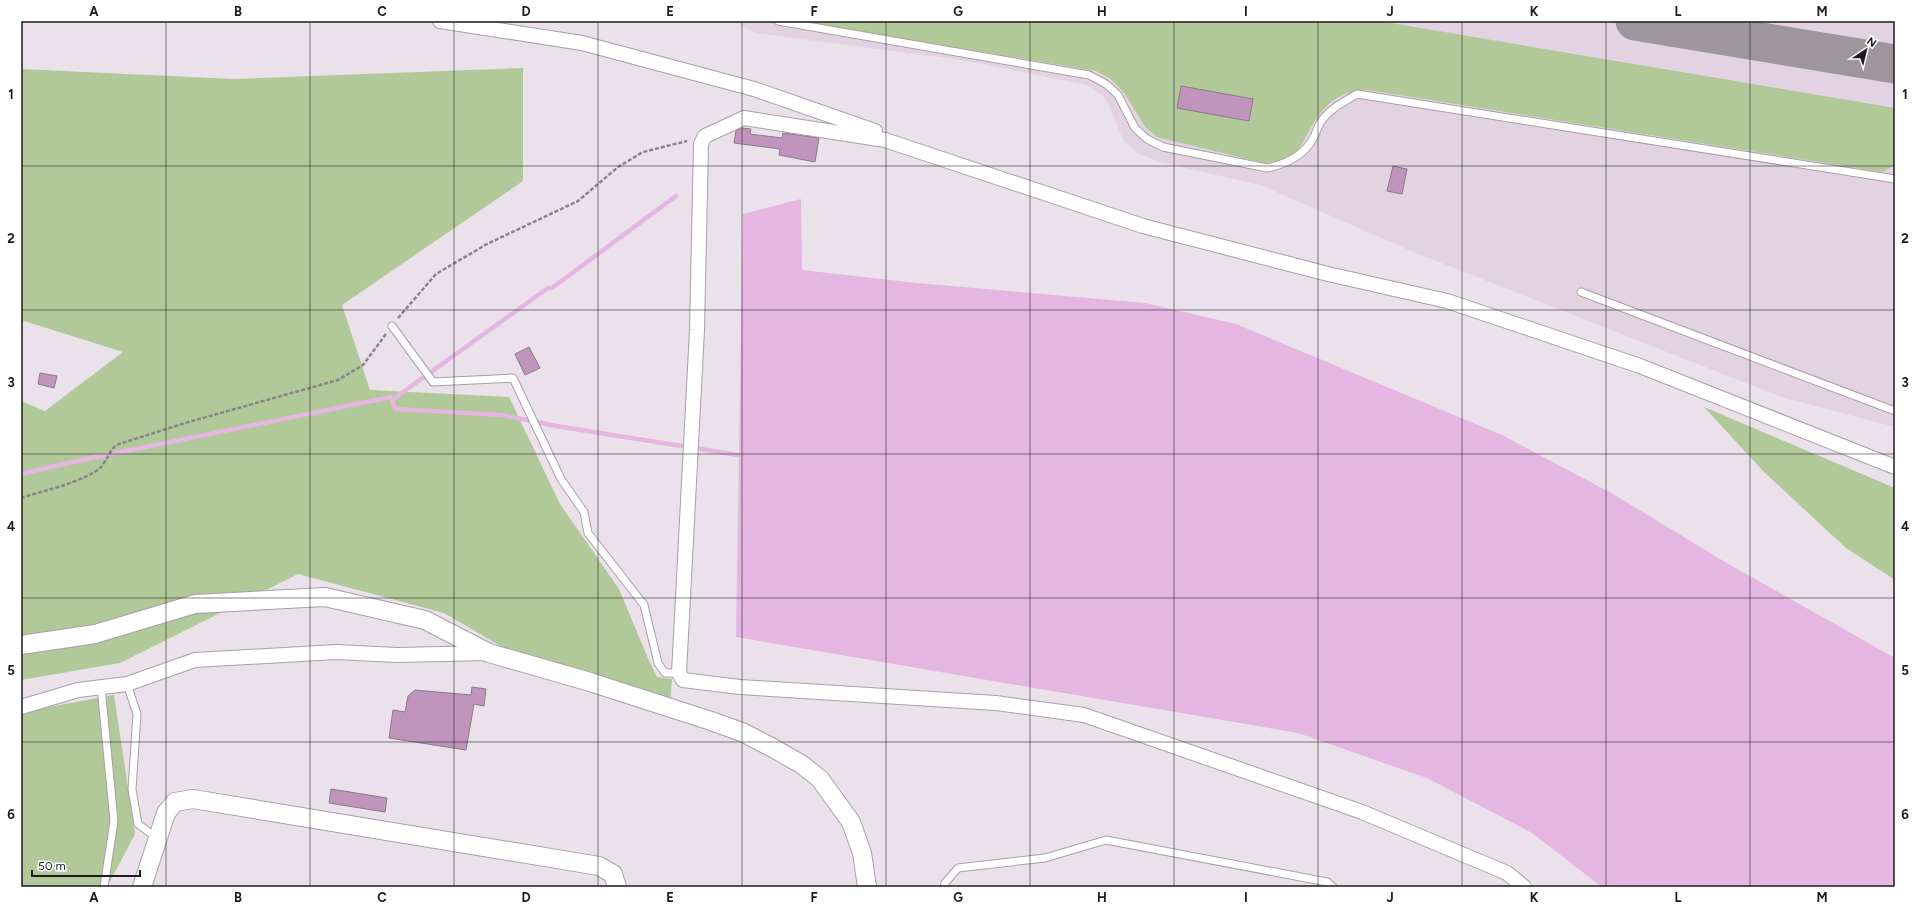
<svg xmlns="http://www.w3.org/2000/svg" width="1916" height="908" viewBox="0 0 1916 908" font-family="Figtree,sans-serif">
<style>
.built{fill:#e3d3e2}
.green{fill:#b1c899}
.water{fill:#e4b6e1}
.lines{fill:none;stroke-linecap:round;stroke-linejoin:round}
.stream{stroke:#e4b6e1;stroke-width:4.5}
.taxiway{stroke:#9d969c;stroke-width:39}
.building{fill:#c194bd;stroke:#857d85}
.service-casing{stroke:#a99fa8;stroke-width:9}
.minor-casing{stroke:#a99fa8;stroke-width:16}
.tertiary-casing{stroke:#a99fa8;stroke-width:20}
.path{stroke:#8a838a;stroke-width:2.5;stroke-dasharray:4 2;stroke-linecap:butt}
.service{stroke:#fff;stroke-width:7}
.minor{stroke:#fff;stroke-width:14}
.tertiary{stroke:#fff;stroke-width:18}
.grid{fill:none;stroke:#1e1a1e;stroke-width:1;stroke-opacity:0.55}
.neatline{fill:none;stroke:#1e1a1e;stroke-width:1.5}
.grid-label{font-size:13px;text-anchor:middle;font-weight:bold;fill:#1e1a1e}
</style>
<rect width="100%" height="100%" fill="#ebe1ea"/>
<!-- built -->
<path class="built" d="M735,21H1895V427L1781,397L1411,251L1260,185L1160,162L1137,153L1123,140L1109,105L1103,96L1087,85L962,60L755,33Z"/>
<!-- green -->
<g class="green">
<path d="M797,21H1379L1895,108V165L1882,172L1367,90C1333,92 1322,108 1306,136C1302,143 1299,152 1291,156C1283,160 1274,162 1264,163L1157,137L1145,127L1125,94L1111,79L1096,71Z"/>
<path d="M523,68V181L342,305L370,390L509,397L560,504L619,589L647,656L657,677L672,679L670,705L509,651L444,613L298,574L120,663L21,680V401L45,411L123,352L21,320V69L234,79Z"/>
<path d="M1704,407L1895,488V580L1846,548L1764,472Z"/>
<path d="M114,695L135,834L107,887H21V712Z"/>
</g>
<!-- water -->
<path class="water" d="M801,199L802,270L917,283L1145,303L1236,324L1502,435L1613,494L1725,562L1895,658V887H1602L1532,833L1427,778L1298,733L736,637L743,214Z"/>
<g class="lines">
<!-- stream -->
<g class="stream">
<path d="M391,397L395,409L503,415L556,426L744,456"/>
<path d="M21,474L77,461L391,397L392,400L548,288H552L676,196"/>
</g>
<!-- taxiway -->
<path class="taxiway" d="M1635,21L1895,64"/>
</g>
<!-- building -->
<g class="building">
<path d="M1181,86L1253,99L1249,121L1177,108Z"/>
<path d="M742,128L751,129L750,134L782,138L783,133L819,138L815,162L779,155L780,149L734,143L736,131Z"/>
<path d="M1393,166L1407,169L1402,194L1387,191Z"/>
<path d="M529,347L540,368L525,375L515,354Z"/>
<path d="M40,373L57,376L54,388L38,384Z"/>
<path d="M472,687L486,689L484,706L474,704L466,750L389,738L393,710L405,712L408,696L415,690L471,695Z"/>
<path d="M331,789L387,798L385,812L329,803Z"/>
</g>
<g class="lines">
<!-- service casing -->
<g class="service-casing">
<g id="service">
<path d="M778,21L1089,75L1106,84L1118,95L1135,128L1147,139L1163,147L1267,168C1287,164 1304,156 1314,137C1317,131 1318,125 1322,120C1331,108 1344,102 1357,94L1895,179"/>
<path d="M1581,292L1895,411"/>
<path d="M392,326L433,382L513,378L561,479L584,512L588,533L644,605L658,663L665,673H679"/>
<path d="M127,684L137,714L132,789L138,824L157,838"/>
<path d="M101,687L114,821L104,887"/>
<path d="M944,887L945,883L958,868L1045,858L1106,840L1327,882L1333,887"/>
</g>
</g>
<!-- minor casing -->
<g class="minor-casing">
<g id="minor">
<path d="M440,21L582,43L754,89L875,131"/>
<path d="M21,707L78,690L127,684L195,660L336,652L397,655L489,653"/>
<path d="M1524,887L1507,873L1362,812L1084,715L996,703L740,687L683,680L679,673L697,330L701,144L705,136L744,118L885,140L1143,226L1328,274L1447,301L1640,366L1895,467"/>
</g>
</g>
<!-- tertiary casing -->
<g class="tertiary-casing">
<g id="tertiary">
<path d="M21,645L95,634L195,604L325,597L425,620L489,653L590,682L708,720L742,732L771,747L801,764L820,779L851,822L862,853L867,887"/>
<path d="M142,887L166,813L175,802L193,799L599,866L613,874L617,887"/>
</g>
</g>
<!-- path -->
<g class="path">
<path d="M398,318L436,274L487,244L578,201L618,167L643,152L687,141"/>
<path d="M21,498C42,491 88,481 102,466C107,459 110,451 116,445L185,423L338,380L363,365L386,334"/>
</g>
<!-- service -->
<use href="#service" class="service"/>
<!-- minor -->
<use href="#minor" class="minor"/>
<!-- tertiary -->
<use href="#tertiary" class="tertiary"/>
</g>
<!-- grid -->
<path class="grid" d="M166,21V887M310,21V887M454,21V887M598,21V887M742,21V887M886,21V887M1030,21V887M1174,21V887M1318,21V887M1462,21V887M1606,21V887M1750,21V887M21,166H1895M21,310H1895M21,454H1895M21,598H1895M21,742H1895"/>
<!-- border -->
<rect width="1916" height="908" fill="none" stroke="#ffffff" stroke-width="44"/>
<!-- north arrow -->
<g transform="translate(1866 50) rotate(35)" stroke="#ffffff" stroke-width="3" paint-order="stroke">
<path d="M0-3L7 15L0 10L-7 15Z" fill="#1e1a1e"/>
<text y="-6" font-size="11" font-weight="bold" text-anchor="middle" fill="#1e1a1e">N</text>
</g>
<!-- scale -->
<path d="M32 870v6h108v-6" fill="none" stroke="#1e1a1e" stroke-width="2"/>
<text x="38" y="870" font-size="12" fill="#1e1a1e" stroke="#ffffff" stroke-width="3" paint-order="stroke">50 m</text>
<rect x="22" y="22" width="1872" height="864" class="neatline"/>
<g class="grid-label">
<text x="94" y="16">A</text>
<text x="238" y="16">B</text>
<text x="382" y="16">C</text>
<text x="526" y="16">D</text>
<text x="670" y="16">E</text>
<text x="814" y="16">F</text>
<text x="958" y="16">G</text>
<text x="1102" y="16">H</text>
<text x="1246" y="16">I</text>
<text x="1390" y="16">J</text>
<text x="1534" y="16">K</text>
<text x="1678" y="16">L</text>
<text x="1822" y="16">M</text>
<text x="11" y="99">1</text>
<text x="1905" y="99">1</text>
<text x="11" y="243">2</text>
<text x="1905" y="243">2</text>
<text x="11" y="387">3</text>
<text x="1905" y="387">3</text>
<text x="11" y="531">4</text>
<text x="1905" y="531">4</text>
<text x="11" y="675">5</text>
<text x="1905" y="675">5</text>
<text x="11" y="819">6</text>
<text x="1905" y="819">6</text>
<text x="94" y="902">A</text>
<text x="238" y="902">B</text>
<text x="382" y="902">C</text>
<text x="526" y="902">D</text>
<text x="670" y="902">E</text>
<text x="814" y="902">F</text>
<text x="958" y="902">G</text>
<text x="1102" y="902">H</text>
<text x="1246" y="902">I</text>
<text x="1390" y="902">J</text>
<text x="1534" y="902">K</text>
<text x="1678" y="902">L</text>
<text x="1822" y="902">M</text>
</g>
</svg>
